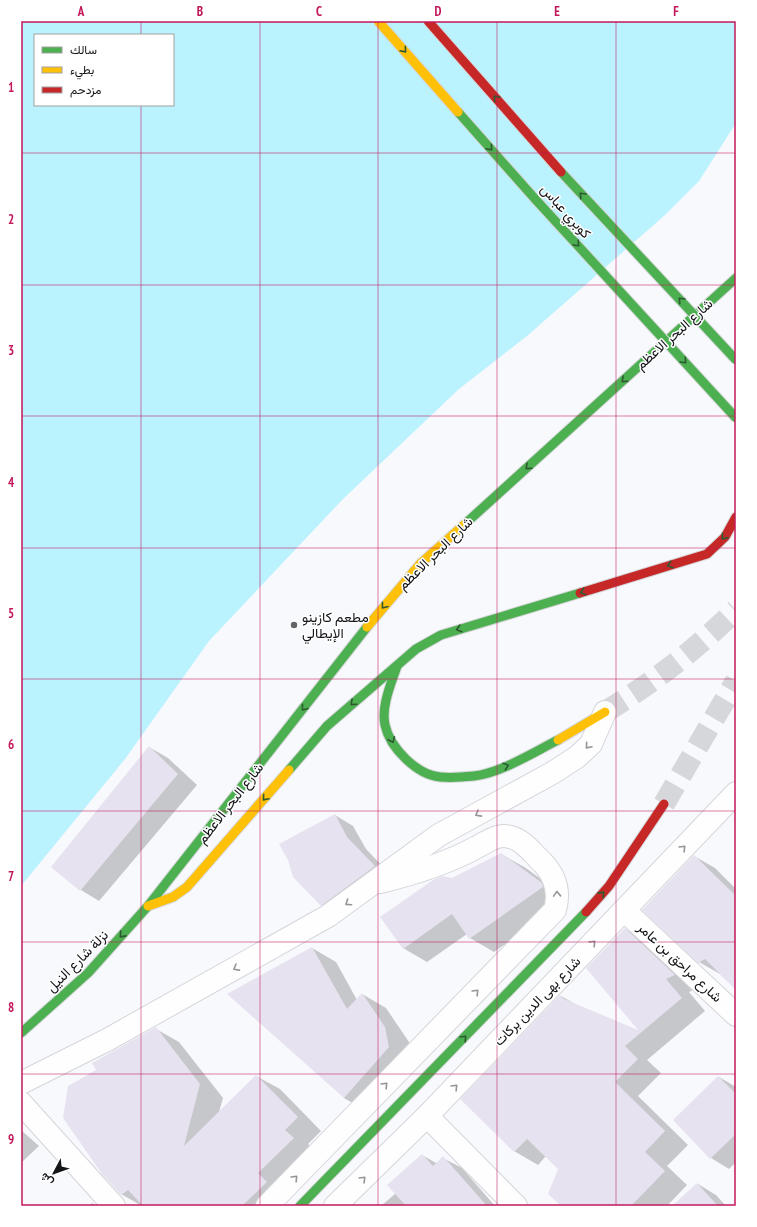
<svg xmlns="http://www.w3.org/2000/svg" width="757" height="1227" viewBox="0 0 757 1227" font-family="'PT Sans Narrow',Vazirmatn,sans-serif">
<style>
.water{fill:#baf2fe;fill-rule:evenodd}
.shadow{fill:#0003}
.building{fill:#e7e2ef}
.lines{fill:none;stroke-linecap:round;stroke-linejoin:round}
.primary-tunnel{stroke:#d6d7db;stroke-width:22;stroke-dasharray:22 11;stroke-linecap:butt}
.highway-tunnel{stroke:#d6d7db;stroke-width:22;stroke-dasharray:22 11;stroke-linecap:butt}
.street-casing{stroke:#d5d6d9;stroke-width:24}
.fast-casing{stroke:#d5d6d9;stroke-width:11}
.slow-casing{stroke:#d5d6d9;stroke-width:11}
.jam-casing{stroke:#d5d6d9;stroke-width:11}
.street{stroke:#fefeff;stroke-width:22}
.fast{stroke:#4caf50;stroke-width:9}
.slow{stroke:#ffc107;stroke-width:9}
.jam{stroke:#c62828;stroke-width:9}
.fast-bridge-casing{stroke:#d5d6d9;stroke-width:11;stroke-linecap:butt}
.slow-bridge-casing{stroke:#d5d6d9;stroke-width:11;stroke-linecap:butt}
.jam-bridge-casing{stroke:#d5d6d9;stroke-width:11;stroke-linecap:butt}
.fast-bridge{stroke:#4caf50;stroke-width:9}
.slow-bridge{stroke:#ffc107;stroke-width:9}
.jam-bridge{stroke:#c62828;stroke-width:9}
.oneway{stroke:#2d5a31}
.oneway2{stroke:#959597}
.grid{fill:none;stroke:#c2185b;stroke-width:1;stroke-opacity:0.55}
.poi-dot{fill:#646568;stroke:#fff;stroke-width:1.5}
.labels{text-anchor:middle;stroke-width:3;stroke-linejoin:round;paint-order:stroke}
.street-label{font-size:14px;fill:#141518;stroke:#fff}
.poi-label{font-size:14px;fill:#141518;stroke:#fff;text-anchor:start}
.neatline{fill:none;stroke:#c2185b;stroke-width:1.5}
.grid-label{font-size:13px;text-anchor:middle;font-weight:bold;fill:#c2185b}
</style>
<rect width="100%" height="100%" fill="#f8f9fd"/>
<!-- water -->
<path class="water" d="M21,21H736V123L699,181L665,215L527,336L459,389L343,499L209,641L125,759L21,886ZM35,35H173V105H35Z"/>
<!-- shadow -->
<g class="shadow">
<path d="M149,747L168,758L197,785L99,901L81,890L52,867Z"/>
<path d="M335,815L353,826L366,849L393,877L340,916L322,905L289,859Z"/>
<path d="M501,854L526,868L566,898L567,901L494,952L470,938L467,934L427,962L403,948L452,879Z"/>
<path d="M694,856L715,868L736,889V989L720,974L699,962Z"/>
<path d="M625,929L648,942L697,988L689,992L705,1011L647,1060L661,1073L638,1096L688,1145L667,1166L687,1185L667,1206H562L579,1179L546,1156L538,1165L514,1151L561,996L575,1004L641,1032L588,968Z"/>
<path d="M312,948L336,962L357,1000L362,994L386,1008L409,1042L413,1061L368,1112L344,1098Z"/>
<path d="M156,1029L179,1042L223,1098L219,1112L256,1076L280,1089L321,1131L308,1144L317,1152L279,1206H142L121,1194L97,1071Z"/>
<path d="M719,1077L736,1087V1162L729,1169L711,1158Z"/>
<path d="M21,1130L39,1146L21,1163Z"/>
<path d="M422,1155L436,1163L443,1158L462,1168L495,1206H381L396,1193Z"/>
<path d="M698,1184L716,1195L726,1206H684Z"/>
<path d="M92,1203L97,1206H89Z"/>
</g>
<!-- building -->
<g class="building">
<path d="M149,746L178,774L80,891L51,867Z"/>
<path d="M335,814L347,837L375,866L321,906L293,877L288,860L279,844Z"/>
<path d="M501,853L542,883L543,887L469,939L452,914L403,949L380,917L433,880L442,876L452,878Z"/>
<path d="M694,855L736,896V990L705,959L698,963L642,910Z"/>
<path d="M625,928L675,975L666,979L682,998L625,1046L638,1059L615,1082L665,1131L645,1152L665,1171L631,1206H561L548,1194L558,1169L527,1139L514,1152L460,1099L560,995L564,999L638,1030L586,968Z"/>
<path d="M312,947L347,1009L362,993L385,1027L389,1047L344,1098L227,994Z"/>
<path d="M156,1027L200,1084L184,1146L256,1075L298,1117L285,1130L294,1138L258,1173L267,1182L242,1206H143L128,1190L121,1195L102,1174L63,1118L68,1086L96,1070L92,1063Z"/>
<path d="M718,1076L736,1094V1134L710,1159L673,1120Z"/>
<path d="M422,1154L433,1166L443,1156L487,1206H406L387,1185Z"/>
<path d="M697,1183L718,1206H672Z"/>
</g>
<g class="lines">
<!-- primary-tunnel -->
<path class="primary-tunnel" d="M664,804L736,681"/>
<!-- highway-tunnel -->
<path class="highway-tunnel" d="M605,712C653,683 696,649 736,610"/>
<!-- street casing -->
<g class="street-casing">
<g id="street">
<path d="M624,910L736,1015"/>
<path d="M21,1083L107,1040L328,916L439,835L554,772L577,757L591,744L605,712"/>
<path d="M21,1103L114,1206"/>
<path d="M427,1116L516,1206"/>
<path d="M267,1206L555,910C560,892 556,877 543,863C533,854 524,840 510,837C498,833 487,842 477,847C446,864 413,874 380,882"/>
<path d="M335,1206L427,1116L736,793"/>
</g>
</g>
<!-- fast casing -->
<g class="fast-casing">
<g id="fast">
<path d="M466,523L736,278"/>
<path d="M397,666C391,684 381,706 385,725C390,748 417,775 440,777C451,778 464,777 474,776C501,773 534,752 558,740"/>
<path d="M289,770L327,726L416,649L441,635L580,593"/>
<path d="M21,1033L88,973L148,906L367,627"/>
<path d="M300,1206L586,912"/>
</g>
</g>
<!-- slow casing -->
<g class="slow-casing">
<g id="slow">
<path d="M367,627L421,563L466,523"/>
<path d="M558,740L605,712"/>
<path d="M148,906L173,897L187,887L289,770"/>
</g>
</g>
<!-- jam casing -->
<g class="jam-casing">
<g id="jam">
<path d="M580,593L707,554L725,537L736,517"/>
<path d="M586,912L609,886L664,804"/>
</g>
</g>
<!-- street -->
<use href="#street" class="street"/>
<!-- fast -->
<use href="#fast" class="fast"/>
<!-- slow -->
<use href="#slow" class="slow"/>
<!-- jam -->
<use href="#jam" class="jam"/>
<!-- fast-bridge casing -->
<g class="fast-bridge-casing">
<g id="fast-bridge">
<path d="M458,112L536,200L736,418"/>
<path d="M561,172L736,360"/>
</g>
</g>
<!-- slow-bridge casing -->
<g class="slow-bridge-casing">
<path id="slow-bridge" d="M378,21L458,112"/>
</g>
<!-- jam-bridge casing -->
<g class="jam-bridge-casing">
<path id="jam-bridge" d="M428,21L561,172"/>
</g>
<!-- fast-bridge -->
<use href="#fast-bridge" class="fast-bridge"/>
<!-- slow-bridge -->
<use href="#slow-bridge" class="slow-bridge"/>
<!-- jam-bridge -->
<use href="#jam-bridge" class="jam-bridge"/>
</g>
<!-- one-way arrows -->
<defs><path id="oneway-chevron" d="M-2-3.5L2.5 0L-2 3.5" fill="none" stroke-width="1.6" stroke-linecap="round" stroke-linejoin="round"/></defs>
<g class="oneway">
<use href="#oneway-chevron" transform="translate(404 50) rotate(49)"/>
<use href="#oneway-chevron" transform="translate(496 98) rotate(-131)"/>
<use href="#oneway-chevron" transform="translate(490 148) rotate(49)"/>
<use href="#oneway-chevron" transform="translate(582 195) rotate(-133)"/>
<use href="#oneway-chevron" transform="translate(577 244) rotate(47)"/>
<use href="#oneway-chevron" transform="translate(681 300) rotate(-133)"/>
<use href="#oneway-chevron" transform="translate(684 361) rotate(47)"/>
<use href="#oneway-chevron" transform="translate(624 380) rotate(138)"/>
<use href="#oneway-chevron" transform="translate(528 467) rotate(138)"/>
<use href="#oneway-chevron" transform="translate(724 537) rotate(129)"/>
<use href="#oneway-chevron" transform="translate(670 565) rotate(162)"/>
<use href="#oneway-chevron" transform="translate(583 592) rotate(163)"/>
<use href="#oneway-chevron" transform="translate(384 606) rotate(128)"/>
<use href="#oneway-chevron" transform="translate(459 629) rotate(163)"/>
<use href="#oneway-chevron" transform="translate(353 703) rotate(138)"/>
<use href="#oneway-chevron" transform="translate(304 708) rotate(128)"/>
<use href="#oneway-chevron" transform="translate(392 740) rotate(65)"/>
<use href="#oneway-chevron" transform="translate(506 766) rotate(-19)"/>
<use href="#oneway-chevron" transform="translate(265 798) rotate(131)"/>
<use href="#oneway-chevron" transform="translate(602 894) rotate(-48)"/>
<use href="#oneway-chevron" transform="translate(122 935) rotate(132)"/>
<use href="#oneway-chevron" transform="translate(464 1038) rotate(-46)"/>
</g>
<g class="oneway2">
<use href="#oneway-chevron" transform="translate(588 746) rotate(131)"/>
<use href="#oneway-chevron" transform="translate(478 814) rotate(151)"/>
<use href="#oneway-chevron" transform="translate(683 848) rotate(-46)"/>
<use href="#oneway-chevron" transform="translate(557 894) rotate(-92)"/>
<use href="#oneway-chevron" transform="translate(348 903) rotate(146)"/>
<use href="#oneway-chevron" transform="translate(593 943) rotate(-46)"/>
<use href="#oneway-chevron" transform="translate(236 968) rotate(151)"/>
<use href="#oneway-chevron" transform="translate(476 992) rotate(-46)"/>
<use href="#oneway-chevron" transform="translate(385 1085) rotate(-46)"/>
<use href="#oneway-chevron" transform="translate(455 1087) rotate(-46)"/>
<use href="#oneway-chevron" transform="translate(295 1178) rotate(-46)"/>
<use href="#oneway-chevron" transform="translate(363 1179) rotate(-45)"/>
</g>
<!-- grid -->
<path class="grid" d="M141,21V35M260,21V1206M378,21V1206M497,21V1206M616,21V1206M141,105V1206M21,153H736M21,285H736M21,416H736M21,548H736M21,679H736M21,811H736M21,942H736M21,1074H736"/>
<!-- markers -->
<circle class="poi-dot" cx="294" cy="625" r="4"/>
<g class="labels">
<!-- street labels -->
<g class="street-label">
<text transform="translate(566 211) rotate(48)" y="5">كوبري عباس</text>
<text transform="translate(674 334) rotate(-42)" y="5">شارع البحر الاعظم</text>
<text transform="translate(435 553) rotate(-44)" y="5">شارع البحر الاعظم</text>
<text transform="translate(230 803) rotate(-52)" y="5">شارع البحر الاعظم</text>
<text transform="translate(77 961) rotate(-45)" y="5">نزلة شارع النيل</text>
<text transform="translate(680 962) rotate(43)" y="5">شارع مراحق بن عامر</text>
<text transform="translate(537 1001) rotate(-46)" y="5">شارع بهى الدين بركات</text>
</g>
<!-- poi labels -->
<g class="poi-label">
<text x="302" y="622">مطعم كازينو<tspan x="302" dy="16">الإيطالي</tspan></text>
</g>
</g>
<!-- border -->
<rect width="757" height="1227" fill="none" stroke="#ffffff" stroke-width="44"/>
<!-- legend -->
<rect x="34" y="34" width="140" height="72" fill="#ffffff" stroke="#a1a1a3"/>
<rect x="42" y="47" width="20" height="6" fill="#4caf50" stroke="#a1a1a3"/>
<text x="70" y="54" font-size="12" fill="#141518">سالك</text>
<rect x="42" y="67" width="20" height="6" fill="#ffc107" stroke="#a1a1a3"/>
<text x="70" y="74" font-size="12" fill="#141518">بطيء</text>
<rect x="42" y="87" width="20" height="6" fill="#c62828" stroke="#a1a1a3"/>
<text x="70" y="94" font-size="12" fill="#141518">مزدحم</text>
<!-- north arrow -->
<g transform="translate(54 1173) rotate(229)" stroke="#ffffff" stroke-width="3" paint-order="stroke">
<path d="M0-3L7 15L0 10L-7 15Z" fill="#141518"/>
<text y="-6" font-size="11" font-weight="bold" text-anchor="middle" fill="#141518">ش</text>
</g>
<rect x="22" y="22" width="713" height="1183" class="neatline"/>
<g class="grid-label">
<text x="81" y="16">A</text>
<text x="200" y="16">B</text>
<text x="319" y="16">C</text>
<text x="438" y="16">D</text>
<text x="557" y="16">E</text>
<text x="676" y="16">F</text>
<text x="11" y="92">1</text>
<text x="11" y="224">2</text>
<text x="11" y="355">3</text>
<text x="11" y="487">4</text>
<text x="11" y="618">5</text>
<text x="11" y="749">6</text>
<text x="11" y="881">7</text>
<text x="11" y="1012">8</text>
<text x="11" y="1144">9</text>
</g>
</svg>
